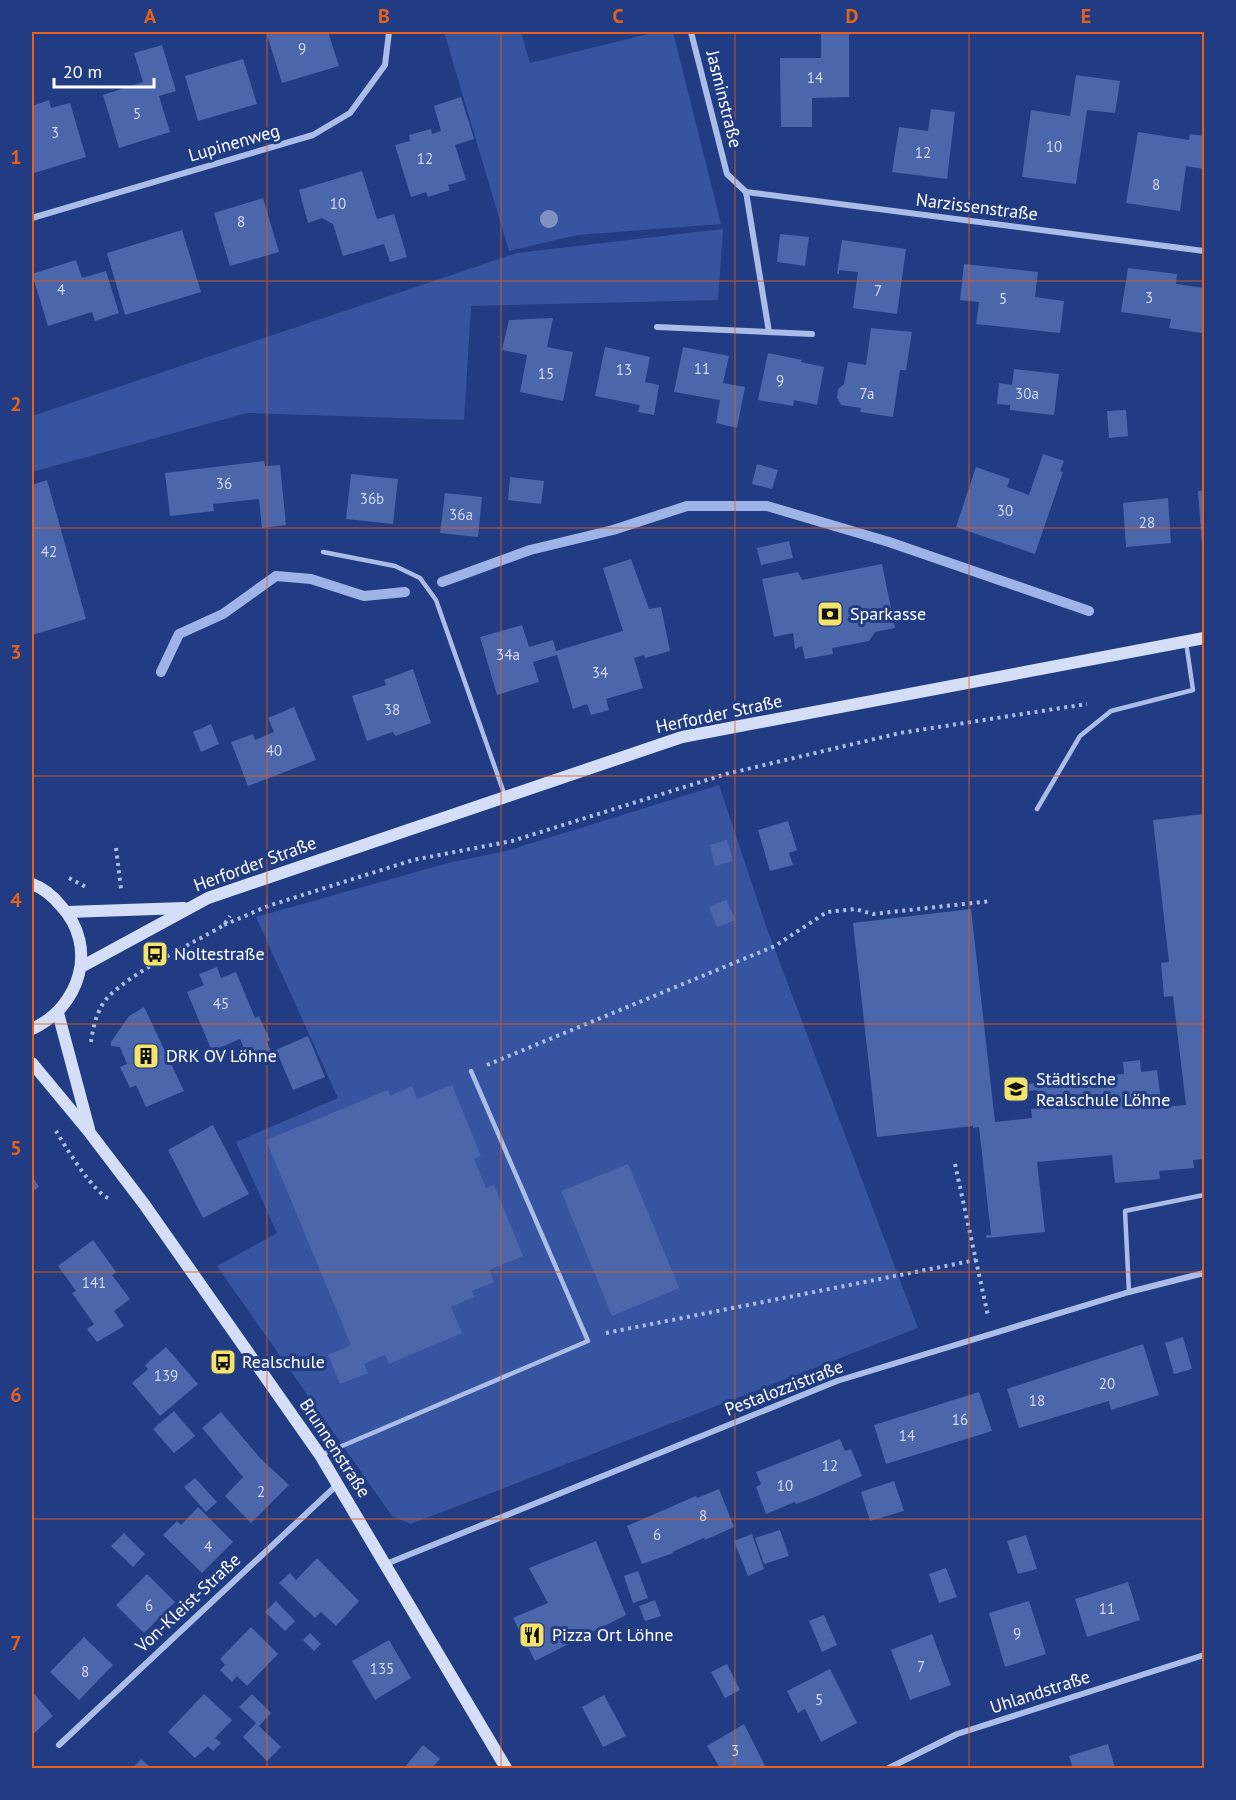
<svg xmlns="http://www.w3.org/2000/svg" width="1236" height="1800" viewBox="0 0 1236 1800" font-family="'PT Sans',sans-serif">
<style>
.green{fill:#3654a0}
.lines{fill:none;stroke-linecap:round;stroke-linejoin:round}
.stream{stroke:#9eb4e9;stroke-width:10}
.building{fill:#4b66ab}
.path{stroke:#aabce8;stroke-width:4;stroke-dasharray:3 4.5;stroke-linecap:butt}
.lane{stroke:#aabce8;stroke-width:4.5}
.street{stroke:#aabce8;stroke-width:6}
.secondary{stroke:#d4def7;stroke-width:12}
.tree{fill:#8192c2}
.grid{fill:none;stroke:#e96118;stroke-width:1.5;stroke-opacity:0.55}
.labels{text-anchor:middle;stroke-width:6;stroke-linejoin:round;paint-order:stroke}
.number-label{font-size:15px;fill:#d2d9ea}
.street-label{font-size:18px;fill:#fff;stroke:#223c83}
.poi-label{font-size:18px;fill:#fff;stroke:#223c83;text-anchor:start}
.neatline{fill:none;stroke:#e96118;stroke-width:2}
.grid-label{font-size:20px;text-anchor:middle;font-weight:bold;fill:#e96118}
</style>
<rect width="100%" height="100%" fill="#223c83"/>
<!-- green -->
<g class="green">
<path d="M444,32H521L530,63L656,32H673L721,224L577,235L509,251Z"/>
<path d="M723,229L718,300L471,306L464,420L247,413L32,472V416L517,253Z"/>
<path d="M719,785L766,926L918,1328L411,1524L392,1516L217,1266L277,1233L236,1142L338,1098L256,917L448,863L506,851Z"/>
</g>
<g class="lines">
<!-- stream -->
<g class="stream">
<path d="M442,582L530,550L613,530L687,506H767L889,542L1089,611"/>
<path d="M161,672L179,634L223,614L276,576L311,579L364,596L405,592"/>
</g>
</g>
<!-- building -->
<g class="building">
<path d="M266,32H328L339,66L282,83Z"/>
<path d="M821,32H849V97L812,98V127H781L780,58H821Z"/>
<path d="M162,45L176,91L159,96L170,132L119,148L103,95L143,82L134,53Z"/>
<path d="M243,59L257,104L198,121L185,76Z"/>
<path d="M1076,75L1120,81L1115,113L1087,110L1076,184L1022,177L1031,110L1070,116Z"/>
<path d="M461,97L474,139L455,145L466,180L448,185L450,190L428,197L426,192L411,197L395,145L410,141L409,135L431,129L432,134L441,131L434,106Z"/>
<path d="M49,100L51,108L70,103L86,157L34,173L32,164V106Z"/>
<path d="M931,109L955,112L947,179L892,172L899,127L928,131Z"/>
<path d="M1138,132L1189,140L1190,134L1204,136V169L1186,166L1180,211L1126,203Z"/>
<path d="M362,171L377,219L394,214L407,257L390,262L384,244L343,256L333,224L322,218L308,223L299,190Z"/>
<path d="M263,198L279,252L230,266L214,213Z"/>
<path d="M182,230L201,292L125,315L107,253Z"/>
<path d="M780,234L809,237L805,266L777,262Z"/>
<path d="M842,240L906,249L897,314L853,308L858,272L839,270V274H837Z"/>
<path d="M76,260L82,278L106,271L119,313L95,321L92,312L48,326L32,274Z"/>
<path d="M964,264L1038,272L1035,297L1064,301L1060,333L976,324L979,302L960,300Z"/>
<path d="M1128,268L1177,274L1176,284L1204,288L1202,333L1169,328L1171,319L1121,312Z"/>
<path d="M553,318L547,347L573,352L563,401L520,392L527,355L502,350L509,320Z"/>
<path d="M871,328L912,332L906,370H900L893,417L860,412L861,408L841,405L837,398L838,389L844,384L848,362L866,365Z"/>
<path d="M605,347L650,357L645,382L659,385L654,415L638,412L640,405L595,396Z"/>
<path d="M683,347L729,356L723,383L745,387L737,428L716,423L720,400L674,392Z"/>
<path d="M768,353L802,360L801,362L824,367L817,405L794,400L793,406L758,400Z"/>
<path d="M1014,369L1059,374L1054,415L1010,410V405L997,404L999,383L1012,385Z"/>
<path d="M1126,410L1128,436L1109,438L1107,411Z"/>
<path d="M1043,454L1064,461L1060,471L1063,472L1035,554L956,527L976,467L1010,479L1007,487L1029,495Z"/>
<path d="M264,461L265,466L280,465L286,525L262,528L259,499L213,504L214,511L170,516L165,473Z"/>
<path d="M757,464L778,470L772,489L752,484Z"/>
<path d="M351,474L398,479L393,524L346,519Z"/>
<path d="M510,477L544,481L541,504L508,500Z"/>
<path d="M47,480L86,619L32,635V485Z"/>
<path d="M1204,490V545L1202,546L1198,491Z"/>
<path d="M445,493L482,497L478,537L440,533Z"/>
<path d="M1168,498L1171,543L1126,547L1123,503Z"/>
<path d="M789,541L793,558L761,565L757,548Z"/>
<path d="M631,559L649,609L661,607L670,651L645,658L644,655L634,658L643,688L606,699L609,710L591,715L587,704L573,709L557,655L533,662L539,682L497,695L480,637L522,625L529,647L553,640L556,651L623,631L603,568Z"/>
<path d="M882,564L895,628L875,632L869,641L832,648L833,654L805,659L802,646L795,649L793,633L774,637L762,579L798,572L802,580Z"/>
<path d="M413,669L431,723L395,736L393,732L367,741L352,696L386,685L384,680Z"/>
<path d="M294,707L316,760L248,786L231,742L253,734L255,740L274,732L268,718Z"/>
<path d="M211,724L219,744L201,752L193,732Z"/>
<path d="M1204,814V1159L1193,1160L1194,1168L1159,1171L1160,1179L1115,1183L1112,1155L1037,1162L1045,1232L986,1238V1235H991L979,1127L973,1128V1126L877,1137L853,923L971,909L995,1122L1032,1118L1031,1109L1038,1108L1037,1090L1029,1091L1028,1084L1124,1074L1123,1062L1140,1060L1141,1072L1157,1070L1162,1107L1186,1105L1173,996L1164,997L1161,963L1169,962L1153,820Z"/>
<path d="M788,821L797,850L789,853L793,865L770,871L758,830Z"/>
<path d="M727,840L733,861L715,866L710,845Z"/>
<path d="M726,900L736,920L717,927L709,907Z"/>
<path d="M217,967L221,978L236,972L255,1018L259,1016L270,1040L267,1042L271,1051L249,1060L240,1039L212,1051L187,992L204,985L199,974Z"/>
<path d="M144,1007L184,1091L146,1107L136,1085L130,1088L120,1067L127,1064L120,1047L111,1046V1042L129,1016Z"/>
<path d="M308,1036L325,1077L293,1090L276,1050Z"/>
<path d="M452,1085L481,1156L474,1159L486,1188L494,1185L523,1256L489,1270L494,1282L472,1291L474,1297L451,1307L462,1333L389,1364L385,1355L364,1364L368,1373L340,1384L328,1355L351,1345L266,1140L388,1090L390,1096L412,1086L417,1099Z"/>
<path d="M213,1125L249,1194L203,1218L168,1150Z"/>
<path d="M628,1164L679,1288L612,1316L561,1191Z"/>
<path d="M32,1176L39,1187L32,1192Z"/>
<path d="M93,1240L116,1272L112,1275L130,1299L114,1311L124,1326L97,1342L87,1329L94,1324L72,1293L76,1291L58,1266Z"/>
<path d="M1183,1337L1192,1369L1174,1374L1165,1343Z"/>
<path d="M1143,1344L1159,1395L1111,1410L1109,1401L1019,1428L1007,1389Z"/>
<path d="M166,1347L198,1384L160,1416L132,1383L148,1369L145,1365Z"/>
<path d="M979,1392L992,1431L886,1464L874,1425Z"/>
<path d="M174,1411L195,1436L174,1453L153,1429Z"/>
<path d="M221,1412L261,1459L289,1485L251,1523L225,1496L243,1477L202,1428Z"/>
<path d="M840,1439L845,1451L851,1449L862,1476L815,1497L796,1504L795,1502L766,1514L756,1487L761,1484L756,1472Z"/>
<path d="M195,1478L217,1502L206,1512L184,1487Z"/>
<path d="M894,1481L904,1511L870,1521L861,1492Z"/>
<path d="M719,1489L734,1527L705,1540L704,1538L672,1552L673,1553L642,1564L627,1526L696,1496L697,1498Z"/>
<path d="M198,1507L233,1542L202,1573L163,1535L177,1521L181,1525Z"/>
<path d="M780,1530L789,1556L764,1564L755,1538Z"/>
<path d="M124,1533L145,1554L133,1567L111,1546Z"/>
<path d="M752,1534L764,1569L748,1576L734,1541Z"/>
<path d="M1026,1535L1037,1569L1018,1574L1007,1541Z"/>
<path d="M596,1541L626,1615L535,1661L513,1618L548,1603L529,1568Z"/>
<path d="M317,1558L359,1601L336,1626L321,1612L315,1618L279,1583L290,1573L296,1580Z"/>
<path d="M946,1568L957,1597L939,1603L929,1574Z"/>
<path d="M638,1571L648,1598L633,1603L624,1576Z"/>
<path d="M147,1574L175,1602L144,1633L116,1605Z"/>
<path d="M1128,1582L1140,1620L1087,1637L1075,1599Z"/>
<path d="M655,1600L661,1616L645,1621L639,1606Z"/>
<path d="M276,1601L295,1621L285,1631L265,1612Z"/>
<path d="M1029,1601L1046,1654L1005,1667L989,1613Z"/>
<path d="M824,1615L837,1645L822,1652L809,1621Z"/>
<path d="M251,1627L278,1654L247,1686L237,1676L232,1682L220,1670L225,1665L220,1659Z"/>
<path d="M310,1633L321,1644L314,1651L303,1640Z"/>
<path d="M932,1634L951,1685L910,1700L891,1650Z"/>
<path d="M84,1637L113,1665L79,1700L50,1672Z"/>
<path d="M389,1640L411,1678L375,1700L352,1661Z"/>
<path d="M727,1664L740,1690L725,1698L711,1672Z"/>
<path d="M830,1669L857,1723L821,1742L805,1709L798,1713L787,1691Z"/>
<path d="M32,1691L53,1716L32,1735Z"/>
<path d="M204,1694L232,1720L215,1738L221,1743L213,1751L208,1746L195,1758L168,1732Z"/>
<path d="M252,1694L271,1713L259,1726L281,1747L267,1761L243,1737L256,1723L239,1707Z"/>
<path d="M604,1695L626,1736L603,1747L582,1707Z"/>
<path d="M744,1724L766,1768H720L707,1746Z"/>
<path d="M1108,1744L1115,1768H1073L1069,1756Z"/>
<path d="M423,1745L440,1759L432,1768H404Z"/>
<path d="M141,1759L151,1768H133Z"/>
</g>
<g class="lines">
<!-- path -->
<g class="path">
<path d="M116,848L121,889"/>
<path d="M69,878L86,887"/>
<path d="M224,925L268,906L413,860L512,841L726,774L900,733L1087,704"/>
<path d="M91,1042C93,1026 98,1007 109,996C137,969 190,945 224,925L230,916"/>
<path d="M487,1065L775,946L827,912L855,909L873,914L991,901"/>
<path d="M56,1131C65,1146 95,1196 111,1199"/>
<path d="M955,1164L988,1316"/>
<path d="M606,1333L976,1260"/>
</g>
<!-- lane -->
<g class="lane">
<path d="M323,552L395,566L420,578L436,600L505,796"/>
<path d="M1037,809L1080,736L1111,711L1193,690L1186,642"/>
<path d="M1129,1292L1125,1211L1204,1195"/>
<path d="M321,1455L588,1341L471,1071"/>
</g>
<!-- street -->
<g class="street">
<path d="M691,32L727,174L746,192L1204,251"/>
<path d="M746,192L769,332"/>
<path d="M32,218L313,135L350,113L385,65L389,32"/>
<path d="M657,327L812,334"/>
<path d="M386,1564L837,1381L1129,1292L1204,1273"/>
<path d="M59,1745L338,1484"/>
<path d="M889,1768L957,1734L1204,1655"/>
</g>
<!-- secondary -->
<g class="secondary">
<path d="M32,884C43,888 53,896 61,906C99,947 80,1007 32,1029"/>
<path d="M67,912L184,908"/>
<path d="M81,967L208,898L682,737L1204,638"/>
<path d="M58,1013L89,1129"/>
<path d="M32,1063L90,1133L144,1204L320,1455L506,1768"/>
</g>
</g>
<!-- trees -->
<circle class="tree" cx="549" cy="219" r="9"/>
<!-- grid -->
<path class="grid" d="M267,32V1768M501,32V1768M735,32V1768M969,32V1768M32,281H1204M32,528H1204M32,776H1204M32,1024H1204M32,1272H1204M32,1519H1204"/>
<!-- icons -->
<defs>
<g id="bank-square" transform="scale(1.35)"><rect x="-9" y="-9" width="18" height="18" rx="4" fill="#f4e46c" stroke="#223c83"/><path d="M-6-4H6V4H-6ZM0-2.3a2.3 2.3 0 1 0 0 4.6a2.3 2.3 0 1 0 0-4.6Z" fill="#111"/></g>
<g id="bus-square" transform="scale(1.35)"><rect x="-9" y="-9" width="18" height="18" rx="4" fill="#f4e46c" stroke="#223c83"/><path d="M-5-6H5V4H4V6H2V4H-2V6H-4V4H-5ZM-3.5-4V0h7V-4ZM-3.5 1.2v1.5H-2V1.2ZM2 1.2v1.5H3.5V1.2Z" fill="#111"/></g>
<g id="building-square" transform="scale(1.35)"><rect x="-9" y="-9" width="18" height="18" rx="4" fill="#f4e46c" stroke="#223c83"/><path d="M-4-6H4V6H1V3H-1V6H-4ZM-2.5-4.3h1.7v1.8h-1.7ZM.8-4.3h1.7v1.8H.8ZM-2.5-1h1.7V.8h-1.7ZM.8-1h1.7V.8H.8Z" fill="#111"/></g>
<g id="school-square" transform="scale(1.35)"><rect x="-9" y="-9" width="18" height="18" rx="4" fill="#f4e46c" stroke="#223c83"/><path d="M0-5L7-2L0 1L-7-2ZM-4 1L0 2.5L4 1V4Q0 6-4 4Z" fill="#111"/></g>
<g id="restaurant-square" transform="scale(1.35)"><rect x="-9" y="-9" width="18" height="18" rx="4" fill="#f4e46c" stroke="#223c83"/><path d="M-5-6h1v4h1v-4h1v4h1v-4h1v5L-1.5 .5V6h-2V.5L-5-1ZM5-6V6H3V1.5H1.5Q1.5-4 5-6Z" fill="#111"/></g>
</defs>
<g fill-rule="evenodd">
<use href="#bank-square" x="830" y="614"/>
<use href="#bus-square" x="155" y="954"/>
<use href="#building-square" x="146" y="1056"/>
<use href="#school-square" x="1016" y="1089"/>
<use href="#bus-square" x="223" y="1362"/>
<use href="#restaurant-square" x="532" y="1635"/>
</g>
<g class="labels">
<!-- number labels -->
<g class="number-label">
<text x="302" y="54">9</text>
<text x="815" y="83">14</text>
<text x="137" y="119">5</text>
<text x="55" y="138">3</text>
<text x="1054" y="152">10</text>
<text x="923" y="158">12</text>
<text x="425" y="164">12</text>
<text x="1156" y="190">8</text>
<text x="338" y="209">10</text>
<text x="241" y="227">8</text>
<text x="61" y="295">4</text>
<text x="878" y="296">7</text>
<text x="1149" y="303">3</text>
<text x="1003" y="304">5</text>
<text x="702" y="374">11</text>
<text x="624" y="375">13</text>
<text x="546" y="379">15</text>
<text x="780" y="386">9</text>
<text x="867" y="399">7a</text>
<text x="1027" y="399">30a</text>
<text x="224" y="489">36</text>
<text x="372" y="504">36b</text>
<text x="1005" y="516">30</text>
<text x="461" y="520">36a</text>
<text x="1147" y="528">28</text>
<text x="49" y="557">42</text>
<text x="508" y="660">34a</text>
<text x="600" y="678">34</text>
<text x="392" y="715">38</text>
<text x="274" y="756">40</text>
<text x="221" y="1009">45</text>
<text x="94" y="1288">141</text>
<text x="166" y="1381">139</text>
<text x="1107" y="1389">20</text>
<text x="1037" y="1406">18</text>
<text x="960" y="1425">16</text>
<text x="907" y="1441">14</text>
<text x="830" y="1471">12</text>
<text x="785" y="1491">10</text>
<text x="261" y="1497">2</text>
<text x="703" y="1521">8</text>
<text x="657" y="1540">6</text>
<text x="208" y="1552">4</text>
<text x="149" y="1611">6</text>
<text x="1107" y="1614">11</text>
<text x="1017" y="1639">9</text>
<text x="921" y="1672">7</text>
<text x="382" y="1674">135</text>
<text x="85" y="1677">8</text>
<text x="819" y="1705">5</text>
<text x="735" y="1756">3</text>
</g>
<!-- street labels -->
<g class="street-label">
<text transform="translate(724 99) rotate(76)" y="6">Jasminstraße</text>
<text transform="translate(234 143) rotate(-16)" y="6">Lupinenweg</text>
<text transform="translate(977 207) rotate(7)" y="6">Narzissenstraße</text>
<text transform="translate(719 714) rotate(-12)" y="6">Herforder Straße</text>
<text transform="translate(255 864) rotate(-20)" y="6">Herforder Straße</text>
<text transform="translate(784 1388) rotate(-21)" y="6">Pestalozzistraße</text>
<text transform="translate(335 1448) rotate(57)" y="6">Brunnenstraße</text>
<text transform="translate(188 1603) rotate(-43)" y="6">Von-Kleist-Straße</text>
<text transform="translate(1040 1692) rotate(-18)" y="6">Uhlandstraße</text>
</g>
<!-- poi labels -->
<g class="poi-label">
<text x="850" y="620">Sparkasse</text>
<text x="174" y="960">Noltestraße</text>
<text x="166" y="1062">DRK OV Löhne</text>
<text x="1036" y="1085">Städtische<tspan x="1036" dy="21">Realschule Löhne</tspan></text>
<text x="242" y="1368">Realschule</text>
<text x="552" y="1641">Pizza Ort Löhne</text>
</g>
</g>
<!-- border -->
<rect width="1236" height="1800" fill="none" stroke="#223c83" stroke-width="66"/>
<!-- scale -->
<path d="M54 78v9h100v-9" fill="none" stroke="#ffffff" stroke-width="3"/>
<text x="63" y="78" font-size="18" fill="#ffffff" stroke="#223c83" stroke-width="4.5" paint-order="stroke">20 m</text>
<rect x="33" y="33" width="1170" height="1734" class="neatline"/>
<g class="grid-label">
<text x="150" y="23">A</text>
<text x="384" y="23">B</text>
<text x="618" y="23">C</text>
<text x="852" y="23">D</text>
<text x="1086" y="23">E</text>
<text x="16" y="164">1</text>
<text x="16" y="411">2</text>
<text x="16" y="659">3</text>
<text x="16" y="907">4</text>
<text x="16" y="1155">5</text>
<text x="16" y="1402">6</text>
<text x="16" y="1650">7</text>
</g>
</svg>
